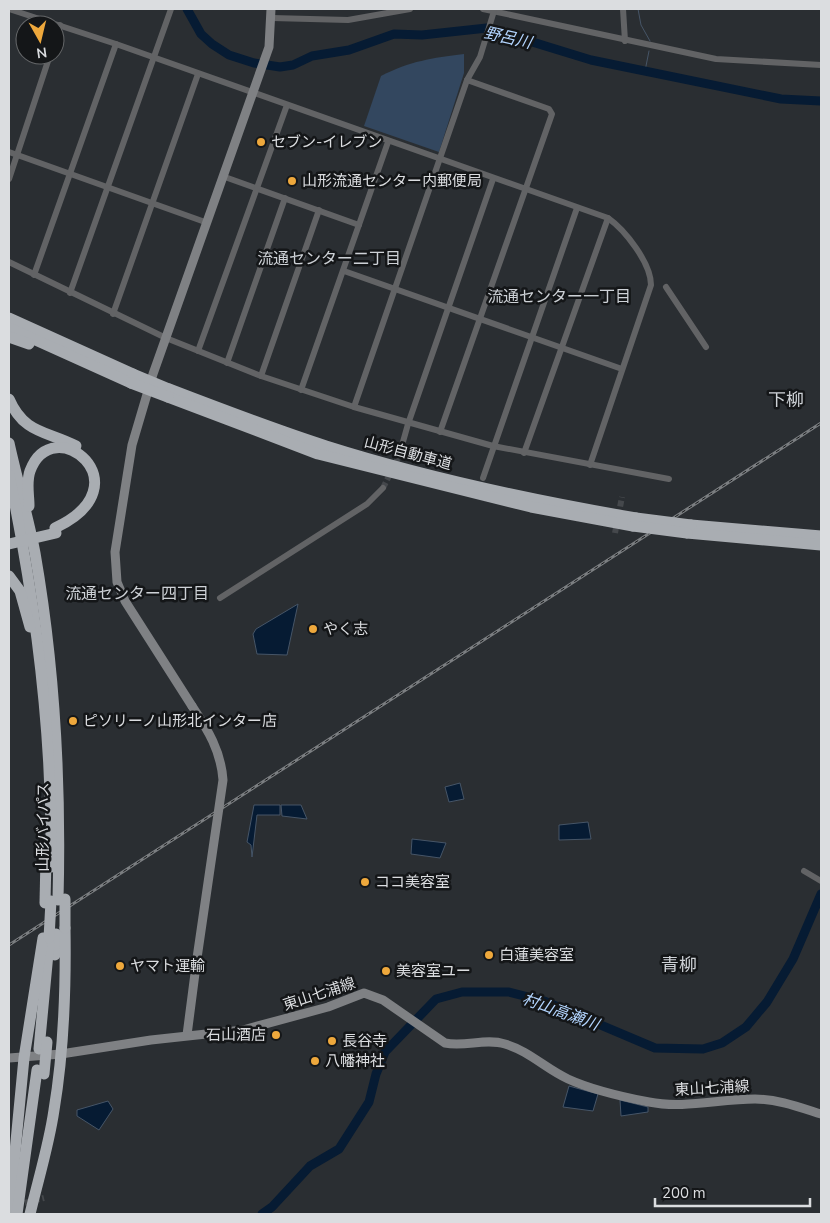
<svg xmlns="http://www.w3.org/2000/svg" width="830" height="1223" viewBox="0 0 830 1223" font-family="'Nunito Sans','Noto Sans JP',sans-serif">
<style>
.green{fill:#33475f}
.water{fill:#061b33;stroke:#465567}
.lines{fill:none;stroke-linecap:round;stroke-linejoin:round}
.stream{stroke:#465567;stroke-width:1}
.river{stroke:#061b33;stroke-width:9}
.street-tunnel{stroke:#45484c;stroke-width:6;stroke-dasharray:6 3;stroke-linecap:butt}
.street{stroke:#626365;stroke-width:6}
.secondary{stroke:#7f8184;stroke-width:9}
.highway{stroke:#a9adb2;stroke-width:11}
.rail-casing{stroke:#7b7e81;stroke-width:3}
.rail{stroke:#141618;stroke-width:1;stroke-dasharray:4;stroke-linecap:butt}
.secondary-bridge{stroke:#7f8184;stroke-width:9}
.highway-bridge{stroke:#a9adb2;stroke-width:11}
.poi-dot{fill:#eea83c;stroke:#141618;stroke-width:2}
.labels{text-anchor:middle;stroke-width:5;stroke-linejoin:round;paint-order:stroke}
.poi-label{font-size:15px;fill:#dbdde0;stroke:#141618;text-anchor:start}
.street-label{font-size:15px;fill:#dbdde0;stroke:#141618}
.water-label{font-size:16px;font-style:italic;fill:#b3d5ff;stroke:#141618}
.neighbourhood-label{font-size:16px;fill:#cdd1d6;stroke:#141618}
.quarter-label{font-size:18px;fill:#cdd1d6;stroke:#141618}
</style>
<rect width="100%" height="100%" fill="#2a2e32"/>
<!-- green -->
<path class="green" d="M464,54V73L439,152L364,126L381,76C410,61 432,58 464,54Z"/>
<!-- water -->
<g class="water">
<path d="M298,604L287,655L257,654L253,634L256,629Z"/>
<path d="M460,783L464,799L449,802L445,787Z"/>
<path d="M254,805H280V815H257L252,857L251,845L247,842Z"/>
<path d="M281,805H301L307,819L282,816Z"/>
<path d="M588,822L591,839L559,840V825Z"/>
<path d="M412,839L446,843L440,858L411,854Z"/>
<path d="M569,1086L598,1094L593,1111L563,1107Z"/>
<path d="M620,1100L648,1107V1112L621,1116Z"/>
<path d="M108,1101L113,1109L99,1130L77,1116V1110Z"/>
</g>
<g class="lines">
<!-- stream -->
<g class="stream">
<path d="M638,9L641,25L650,41"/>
<path d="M645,71L649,51"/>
</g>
<!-- river -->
<g class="river">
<path d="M187,9L201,34L212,44L229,55L254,63L280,67L293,65L312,56L349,50L394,34L422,35L487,28L591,60L781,99L821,101"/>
<path d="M262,1214L272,1207L310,1166L339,1149L369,1102L376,1074L385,1052L436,999L462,992H509L544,1001L655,1048L703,1049L722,1043L746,1027L767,1002L793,959L821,894"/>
</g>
<!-- street-tunnel -->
<g class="street-tunnel">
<path d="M383,488L399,456"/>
<path d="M615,533L622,497"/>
<path d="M16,1205L44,1198"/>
</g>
<!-- street -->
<g class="street">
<path d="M9,9L116,44L608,218C625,230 651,263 651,285L590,465"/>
<path d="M483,9L716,59L821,65"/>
<path d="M623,9L625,41"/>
<path d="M272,18L348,20L410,9"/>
<path d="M55,41L60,25"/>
<path d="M9,152L205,222"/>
<path d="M222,176L359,225"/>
<path d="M9,179L50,55"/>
<path d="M9,262L166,338L261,376L354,407L493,446L669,479"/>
<path d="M344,271L622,369"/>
<path d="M34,275L116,44"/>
<path d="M666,287L706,347"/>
<path d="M70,293L171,9"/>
<path d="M113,314L198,74"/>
<path d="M198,351L287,105"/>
<path d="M227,363L285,198"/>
<path d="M261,376L319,210"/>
<path d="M301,390L388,142"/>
<path d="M354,407L467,80L480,57L494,11"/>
<path d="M440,432L552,114L549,109L467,80"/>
<path d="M524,453L608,218"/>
<path d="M399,456L408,424L493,179"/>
<path d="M483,478L577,208"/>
<path d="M220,598L367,504L383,488"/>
<path d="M804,871L821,881"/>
</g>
<!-- secondary -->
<g class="secondary">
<path d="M192,706L125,601L117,582L115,552L132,445L153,374L269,47L271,9"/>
<path d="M187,1035L197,958"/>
<path d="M9,1058L61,1054L151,1040L243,1030L328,1007L364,993L383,1000L445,1043C465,1047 486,1038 505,1044C529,1051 546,1069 568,1079C592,1090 623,1097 649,1102C684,1109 719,1099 755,1099C778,1099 799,1107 821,1114"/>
</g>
<!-- highway -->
<g class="highway">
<path d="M9,318L133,374"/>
<path d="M9,328L131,383"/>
<path d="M9,337L29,344"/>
<path d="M169,389C221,409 273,429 326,446C427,478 531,500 636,518"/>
<path d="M168,397L318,454L531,507L633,526"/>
<path d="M9,399C24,434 47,431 76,446"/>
<path d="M9,443C17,480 28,516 35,553C55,668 61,784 58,900"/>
<path d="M9,475C36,604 53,735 51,867"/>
<path d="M29,506C29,495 26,482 30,471C53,409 147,485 55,528"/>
<path d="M691,525L821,536"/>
<path d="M687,533L821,545"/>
<path d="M9,576L20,591L30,627"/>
<path d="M45,903L46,857"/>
<path d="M55,955L56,934"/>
<path d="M39,1049L49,943"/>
<path d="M9,1214L24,1058L43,938"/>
<path d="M17,1214L37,1070"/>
<path d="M30,1214C38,1180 49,1145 54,1110C64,1050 66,989 65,928"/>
</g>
<!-- rail casing -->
<g class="rail-casing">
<path id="rail" d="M9,945L821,423"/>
</g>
<!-- rail -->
<use href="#rail" class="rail"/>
<!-- secondary-bridge -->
<path class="secondary-bridge" d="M192,706C208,730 221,751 223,780L197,958"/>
<!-- highway-bridge -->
<g class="highway-bridge">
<path d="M133,374L169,389"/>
<path d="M131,383L168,397"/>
<path d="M636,518L691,525"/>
<path d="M633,526L687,533"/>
<path d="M9,544L56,533"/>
<path d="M65,899V928"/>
<path d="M49,938L51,901"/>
<path d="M44,1074L47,1042"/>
</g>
</g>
<!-- markers -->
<g class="poi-dot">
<circle cx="261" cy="142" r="5"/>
<circle cx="292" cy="181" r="5"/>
<circle cx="313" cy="629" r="5"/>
<circle cx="73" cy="721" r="5"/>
<circle cx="365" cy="882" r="5"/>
<circle cx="489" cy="955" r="5"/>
<circle cx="120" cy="966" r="5"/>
<circle cx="386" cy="971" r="5"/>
<circle cx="276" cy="1035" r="5"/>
<circle cx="332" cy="1041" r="5"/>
<circle cx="315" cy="1061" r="5"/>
</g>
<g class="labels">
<!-- poi labels -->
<g class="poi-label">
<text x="271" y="147">セブン-イレブン</text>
<text x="302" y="186">山形流通センター内郵便局</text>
<text x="323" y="634">やく志</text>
<text x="83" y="726">ピソリーノ山形北インター店</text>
<text x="375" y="887">ココ美容室</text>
<text x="499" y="960">白蓮美容室</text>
<text x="130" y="971">ヤマト運輸</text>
<text x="396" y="976">美容室ユー</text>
<text x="266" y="1040" text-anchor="end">石山酒店</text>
<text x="342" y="1046">長谷寺</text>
<text x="325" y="1066">八幡神社</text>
</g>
<!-- street labels -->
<g class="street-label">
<text transform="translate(408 453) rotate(15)" y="5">山形自動車道</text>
<text transform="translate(43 827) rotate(-90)" y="5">山形バイパス</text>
<text transform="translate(319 994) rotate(-18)" y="5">東山七浦線</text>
<text transform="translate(712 1088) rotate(-3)" y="5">東山七浦線</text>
</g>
<!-- water labels -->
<g class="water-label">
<text transform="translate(508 37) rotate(13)" y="6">野呂川</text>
<text transform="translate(561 1011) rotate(20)" y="6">村山高瀬川</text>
</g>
<!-- neighbourhood labels -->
<g class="neighbourhood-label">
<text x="329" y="264">流通センター二丁目</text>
<text x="559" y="302">流通センター一丁目</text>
<text x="137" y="599">流通センター四丁目</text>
</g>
<!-- quarter labels -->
<g class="quarter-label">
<text x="786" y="406">下柳</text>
<text x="679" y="971">青柳</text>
</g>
</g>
<!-- border -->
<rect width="830" height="1223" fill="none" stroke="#dbdde0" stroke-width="20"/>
<!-- north arrow -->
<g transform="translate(40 40) rotate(172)"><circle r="24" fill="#141618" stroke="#646668"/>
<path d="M0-4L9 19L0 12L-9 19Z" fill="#eea83c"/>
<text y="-8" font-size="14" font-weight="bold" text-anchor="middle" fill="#dbdde0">N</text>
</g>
<!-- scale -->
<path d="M655 1198v8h155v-8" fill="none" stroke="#dbdde0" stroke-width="2.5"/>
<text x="662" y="1198" font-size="15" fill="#dbdde0" stroke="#141618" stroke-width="4" paint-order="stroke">200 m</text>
</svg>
